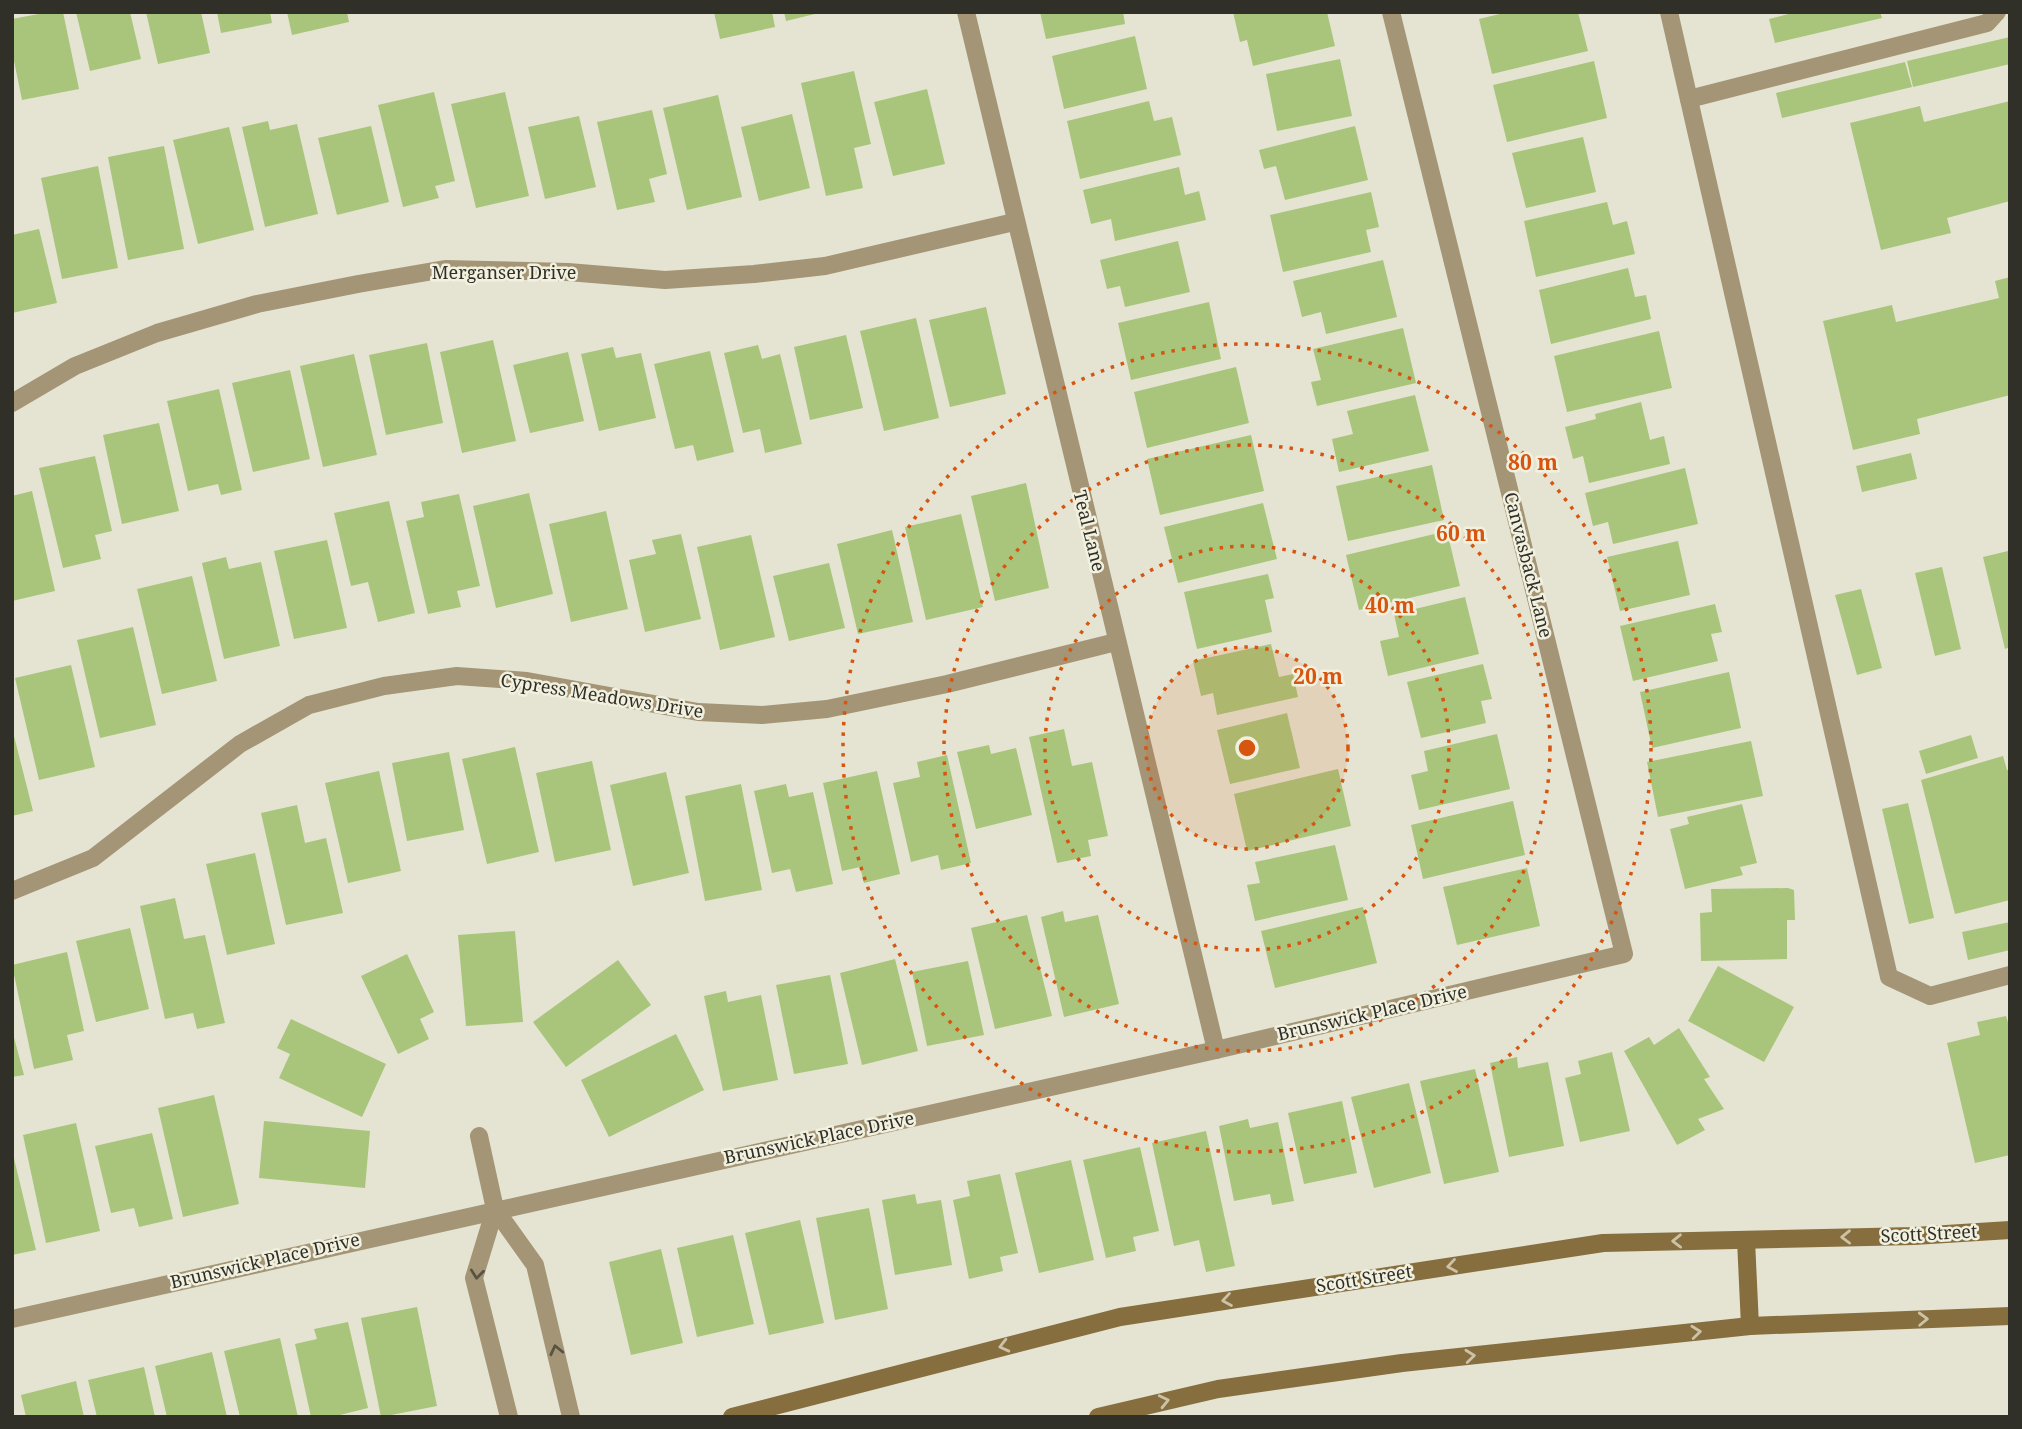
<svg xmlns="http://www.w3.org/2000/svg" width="2022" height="1429" viewBox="0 0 2022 1429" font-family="'Noto Serif',serif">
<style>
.building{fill:#a8c57b}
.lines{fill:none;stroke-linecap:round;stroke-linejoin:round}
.minor{stroke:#a49576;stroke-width:18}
.secondary{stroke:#866e3f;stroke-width:18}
.oneway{stroke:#ccc3a7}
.oneway2{stroke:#595344}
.ring{fill:none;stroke:#d6550f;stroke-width:3.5;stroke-dasharray:3.5 7}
.labels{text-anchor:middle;stroke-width:5;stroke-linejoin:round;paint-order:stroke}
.street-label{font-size:18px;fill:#303029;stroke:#f2f1df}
.centre{fill:#d6550f;stroke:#f2f1df;stroke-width:3.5}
.ring-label{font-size:21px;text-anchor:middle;font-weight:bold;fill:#d6550f;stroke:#f2f1df;stroke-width:5;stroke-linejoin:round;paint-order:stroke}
</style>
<rect width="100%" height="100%" fill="#e5e4d2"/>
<!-- building -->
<g class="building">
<path d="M49,12H63L79,89L22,100L12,51V19Z"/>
<path d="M76,12H130L141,59L90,71Z"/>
<path d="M146,12H201L210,53L158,64Z"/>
<path d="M217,12H270L272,23L221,33Z"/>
<path d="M287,12H347L349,22L292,35Z"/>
<path d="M714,12H772L775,27L720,39Z"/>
<path d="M784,12H819V13L786,21Z"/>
<path d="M1040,12H1123L1125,24L1046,39Z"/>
<path d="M1233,12H1327L1335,46L1253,66L1247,40L1240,42Z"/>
<path d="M1508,12H1578L1588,51L1492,74L1479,19Z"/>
<path d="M1796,12H1880L1882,18L1775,43L1769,19Z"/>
<path d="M1135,36L1147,89L1064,109L1052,56Z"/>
<path d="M2010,37V64L1913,87L1907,61Z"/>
<path d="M1340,59L1352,116L1277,131L1266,74Z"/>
<path d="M1594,61L1607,118L1507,142L1493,85Z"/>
<path d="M1905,62L1912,87L1782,118L1776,93Z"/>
<path d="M854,71L871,144L854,148L863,188L826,196L801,83Z"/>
<path d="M927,89L945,164L893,176L874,102Z"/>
<path d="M434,92L455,181L435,186L439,198L403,207L378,105Z"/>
<path d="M505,92L529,196L476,208L451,104Z"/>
<path d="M718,95L742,197L687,210L663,108Z"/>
<path d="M1149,101L1154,121L1172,117L1181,155L1080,179L1067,121Z"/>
<path d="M2010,101V201L1947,218L1951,233L1881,250L1850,123L1920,106L1924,122Z"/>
<path d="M652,110L667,174L649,179L655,202L617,210L597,122Z"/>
<path d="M792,114L810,188L759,201L741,127Z"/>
<path d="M579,116L596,187L545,199L528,127Z"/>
<path d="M268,121L270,130L297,124L318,214L265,227L242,127Z"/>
<path d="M371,126L389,202L337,215L318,138Z"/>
<path d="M1355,126L1368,180L1285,200L1276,166L1264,169L1259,150Z"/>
<path d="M229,127L254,230L198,244L173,140Z"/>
<path d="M1583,137L1596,192L1526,208L1512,153Z"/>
<path d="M164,146L184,249L128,260L108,157Z"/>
<path d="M98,166L118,268L62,279L41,178Z"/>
<path d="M1179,167L1185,195L1199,191L1206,220L1115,241L1111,219L1091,224L1083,190Z"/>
<path d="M1371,192L1379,227L1366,230L1371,252L1283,272L1270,215Z"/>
<path d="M1607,202L1613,225L1627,221L1635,254L1536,277L1524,221Z"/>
<path d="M39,229L57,303L12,313V235Z"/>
<path d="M1178,241L1190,292L1125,307L1120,286L1107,289L1100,260Z"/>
<path d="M1383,260L1397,317L1326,334L1321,312L1302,317L1293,281Z"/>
<path d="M1628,268L1635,297L1646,295L1651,319L1551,344L1539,290Z"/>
<path d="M2010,277V395L1917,419L1920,434L1853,450L1823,321L1892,305L1896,322L1999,298L1995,281Z"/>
<path d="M1209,302L1221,359L1131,380L1118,323Z"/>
<path d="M986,307L1006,394L950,407L929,320Z"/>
<path d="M916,318L939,418L884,431L860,331Z"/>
<path d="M1403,328L1416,383L1317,406L1311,382L1321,380L1313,349Z"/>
<path d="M1659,331L1672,388L1567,412L1554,356Z"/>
<path d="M846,335L863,408L810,420L794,347Z"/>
<path d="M493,340L516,441L462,453L440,352Z"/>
<path d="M427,343L443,423L386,435L369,355Z"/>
<path d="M758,345L762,359L780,354L802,444L765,453L760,429L743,433L724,353Z"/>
<path d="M613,347L616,358L641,353L656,418L599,431L581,354Z"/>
<path d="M710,351L734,452L697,461L693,445L675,449L654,364Z"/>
<path d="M568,352L584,421L530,433L513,365Z"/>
<path d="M354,354L377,455L323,467L300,366Z"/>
<path d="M1236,367L1249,423L1147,448L1134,392Z"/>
<path d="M290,370L310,459L253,472L232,383Z"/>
<path d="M219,389L242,490L221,495L218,484L188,491L167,401Z"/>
<path d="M1415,395L1429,451L1339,472L1332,439L1353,434L1347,411Z"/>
<path d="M1641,402L1650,440L1664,436L1670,464L1589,483L1583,456L1573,459L1565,427L1596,419L1595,414Z"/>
<path d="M159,423L179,511L122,524L103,435Z"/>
<path d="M1251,435L1264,491L1160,515L1147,459Z"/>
<path d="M1911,453L1917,479L1862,492L1856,466Z"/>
<path d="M95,456L112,531L95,535L101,559L63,568L39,468Z"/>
<path d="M1432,465L1444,520L1348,541L1336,486Z"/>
<path d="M1685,468L1698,524L1613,544L1608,522L1593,526L1585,493Z"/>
<path d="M1026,483L1049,588L995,601L971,496Z"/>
<path d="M32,491L55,591L12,601V496Z"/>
<path d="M529,493L553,594L496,608L473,506Z"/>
<path d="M459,494L480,586L457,591L461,607L428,614L406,521L424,517L421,502Z"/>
<path d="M389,501L415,613L378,622L368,582L351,586L334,513Z"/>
<path d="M1263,503L1277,559L1178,583L1164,527Z"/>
<path d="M606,511L628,609L571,622L549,524Z"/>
<path d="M961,514L983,607L926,620L905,527Z"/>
<path d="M892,530L913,622L858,634L837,544Z"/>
<path d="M1447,531L1460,586L1359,610L1346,555Z"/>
<path d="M681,534L701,619L645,632L629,560L656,554L652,540Z"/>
<path d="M751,535L775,637L720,650L697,547Z"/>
<path d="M327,540L347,628L294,639L274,551Z"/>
<path d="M1678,541L1690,595L1620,611L1607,557Z"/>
<path d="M2008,551L2010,647L2005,649L1983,557Z"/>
<path d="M226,557L229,569L261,562L280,646L224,659L202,563Z"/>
<path d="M829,563L845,628L789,641L773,576Z"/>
<path d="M1942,567L1961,649L1935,656L1915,573Z"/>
<path d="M1268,574L1274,598L1265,600L1272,632L1197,649L1184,592Z"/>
<path d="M192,576L217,681L162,694L137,589Z"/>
<path d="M1861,589L1882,668L1857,675L1835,595Z"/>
<path d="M1465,597L1479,654L1388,676L1380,641L1399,637L1394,614Z"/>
<path d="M1715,604L1722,632L1711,634L1718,661L1633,681L1620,626Z"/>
<path d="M133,627L156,725L100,738L77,640Z"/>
<path d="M1271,644L1279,677L1293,674L1298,697L1217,715L1213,693L1201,696L1193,661Z"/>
<path d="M1483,664L1492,699L1481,701L1486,723L1421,738L1407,682Z"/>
<path d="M71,665L95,767L39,780L15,678Z"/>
<path d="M1729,672L1741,728L1652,748L1640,692Z"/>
<path d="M1287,713L1300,768L1230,784L1217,730Z"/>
<path d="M12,728L33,811L12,816Z"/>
<path d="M1064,729L1072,766L1092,762L1108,836L1088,840L1091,856L1057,863L1029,737Z"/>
<path d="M1497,734L1510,789L1419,810L1411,775L1428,771L1424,751Z"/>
<path d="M1971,735L1978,758L1926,774L1919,751Z"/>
<path d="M1751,741L1763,796L1658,817L1647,762Z"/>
<path d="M989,745L991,754L1016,748L1032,815L976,829L957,752Z"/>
<path d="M515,747L539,852L487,864L462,759Z"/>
<path d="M449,752L464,830L407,841L392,763Z"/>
<path d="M947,755L971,863L941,870L938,855L911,862L893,783L920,777L917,762Z"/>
<path d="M2003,756L2007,770H2010V900L1955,914L1921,780Z"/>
<path d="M592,761L611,850L555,862L536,773Z"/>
<path d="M1338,769L1351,826L1247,851L1234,794Z"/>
<path d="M379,771L401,871L348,883L325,783Z"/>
<path d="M877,771L900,874L864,883L860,867L842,871L823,783Z"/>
<path d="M666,772L689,873L633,886L610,785Z"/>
<path d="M741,784L762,890L705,901L685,796Z"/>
<path d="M786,784L789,797L813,792L833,884L796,892L790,869L772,873L754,791Z"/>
<path d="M1513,801L1525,855L1423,879L1411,825Z"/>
<path d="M1908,803L1934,918L1909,924L1882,809Z"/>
<path d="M1742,804L1757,863L1740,867L1743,875L1685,889L1670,829L1689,824L1687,817Z"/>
<path d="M297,805L305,843L326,838L343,913L286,925L261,813Z"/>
<path d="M1335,845L1348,900L1255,921L1247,885L1260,883L1255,862Z"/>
<path d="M255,853L275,944L227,955L206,864Z"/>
<path d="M1527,868L1540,926L1457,945L1443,887Z"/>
<path d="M1788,888L1794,890L1795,920H1787V959L1701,961L1700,913L1712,912L1711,889Z"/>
<path d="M175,898L184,939L205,935L225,1023L197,1029L193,1013L165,1019L140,906Z"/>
<path d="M1363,907L1377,963L1275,988L1261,931Z"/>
<path d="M1063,911L1065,922L1098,915L1119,1004L1064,1017L1041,917Z"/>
<path d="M1027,915L1052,1016L995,1029L971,928Z"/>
<path d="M2010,922V950L1968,960L1962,932Z"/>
<path d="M130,928L149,1009L96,1022L76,941Z"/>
<path d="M515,931L523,1022L466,1026L458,935Z"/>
<path d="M67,952L84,1031L67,1035L73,1060L34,1069L12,965Z"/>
<path d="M407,954L434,1012L420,1019L429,1039L398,1054L361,976Z"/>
<path d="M895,959L918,1051L862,1065L840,973Z"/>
<path d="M618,960L651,1005L566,1067L533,1022Z"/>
<path d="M968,961L984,1035L927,1046L912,972Z"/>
<path d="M1718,966L1794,1007L1764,1062L1688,1021Z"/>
<path d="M830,975L848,1064L794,1074L776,985Z"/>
<path d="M726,991L728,1002L761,995L778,1080L723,1091L704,996Z"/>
<path d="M2006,1016L2010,1029V1155L1975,1163L1947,1043L1980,1035L1977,1022Z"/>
<path d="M291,1019L386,1064L362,1117L279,1078L290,1054L277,1048Z"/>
<path d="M1679,1028L1710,1077L1704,1079L1724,1109L1698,1119L1705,1130L1677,1145L1624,1051L1649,1037L1654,1045Z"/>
<path d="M12,1030L24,1075L12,1077Z"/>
<path d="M676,1034L704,1090L609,1137L581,1080Z"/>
<path d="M1612,1052L1630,1131L1580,1142L1565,1078L1581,1074L1578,1061Z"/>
<path d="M1517,1057L1518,1068L1548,1062L1564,1146L1509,1157L1490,1063Z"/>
<path d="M1475,1069L1499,1172L1444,1184L1420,1081Z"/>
<path d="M1409,1083L1431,1173L1374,1188L1351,1097Z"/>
<path d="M214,1095L239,1204L183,1217L158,1108Z"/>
<path d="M1342,1101L1357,1173L1304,1184L1288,1113Z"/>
<path d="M1248,1119L1250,1128L1278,1122L1294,1201L1272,1205L1270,1194L1234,1201L1219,1126Z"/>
<path d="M264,1121L370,1131L365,1188L259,1178Z"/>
<path d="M76,1123L100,1231L46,1243L23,1135Z"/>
<path d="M1206,1131L1235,1266L1206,1272L1199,1240L1174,1246L1152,1143Z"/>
<path d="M152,1133L173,1219L139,1227L134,1208L111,1213L95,1146Z"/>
<path d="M1140,1147L1159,1231L1133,1237L1136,1251L1106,1258L1083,1160Z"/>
<path d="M12,1150L36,1250L12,1255Z"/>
<path d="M1071,1160L1094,1260L1039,1273L1015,1173Z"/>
<path d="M1000,1174L1018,1253L1000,1257L1003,1271L969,1279L953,1200L970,1196L967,1181Z"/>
<path d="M915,1194L917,1204L941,1200L952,1265L895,1275L882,1200Z"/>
<path d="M869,1208L888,1309L835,1320L816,1218Z"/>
<path d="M800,1220L824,1323L769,1335L745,1233Z"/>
<path d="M733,1235L754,1324L697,1337L677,1248Z"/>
<path d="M661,1249L683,1343L631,1355L609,1262Z"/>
<path d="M417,1307L437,1406L381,1417L361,1318Z"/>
<path d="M348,1322L368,1408L332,1417H311L295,1344L317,1339L314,1329Z"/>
<path d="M280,1338L298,1417H240L224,1351Z"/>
<path d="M212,1352L227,1417H167L155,1366Z"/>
<path d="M144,1367L155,1417H97L88,1380Z"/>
<path d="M76,1381L84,1417H26L21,1395Z"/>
</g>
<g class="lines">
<!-- minor -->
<g class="minor">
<path d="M966,12L1216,1050"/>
<path d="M1669,12L1889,977L1930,996L2010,975"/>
<path d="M1689,99L1987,23L1997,12"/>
<path d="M12,403L75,366L157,333L257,304L358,284L445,269L568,272L665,280L754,274L825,266L1014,222"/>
<path d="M12,891L93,858L240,744L309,705L384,686L457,676L527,681L698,712L762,715L827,709L947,684L1116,642"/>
<path d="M479,1136L495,1209L535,1265L571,1417"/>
<path d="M495,1209L474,1278L509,1417"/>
<path d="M12,1319L1216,1050L1624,954L1391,12"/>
</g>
<!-- secondary -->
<g class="secondary">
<path d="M1746,1240L1750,1326"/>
<path d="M732,1417L1120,1317L1603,1243L1914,1236L2010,1230"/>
<path d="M1098,1417L1218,1389L1402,1363L1750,1326L2010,1316"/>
</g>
</g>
<!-- one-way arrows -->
<defs><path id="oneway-chevron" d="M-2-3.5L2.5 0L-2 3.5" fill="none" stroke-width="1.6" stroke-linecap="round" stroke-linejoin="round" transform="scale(1.75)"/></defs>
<g class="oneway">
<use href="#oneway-chevron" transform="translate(1846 1237) rotate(179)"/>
<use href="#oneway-chevron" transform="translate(1677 1241) rotate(179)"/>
<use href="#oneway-chevron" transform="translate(1452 1266) rotate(171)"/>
<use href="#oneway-chevron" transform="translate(1227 1300) rotate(171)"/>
<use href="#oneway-chevron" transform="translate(1923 1319) rotate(-2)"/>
<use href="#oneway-chevron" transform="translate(1696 1332) rotate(-6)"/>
<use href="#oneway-chevron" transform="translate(1004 1346) rotate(166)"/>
<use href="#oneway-chevron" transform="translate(1470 1356) rotate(-6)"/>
<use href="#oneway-chevron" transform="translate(1164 1401) rotate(-13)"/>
</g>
<g class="oneway2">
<use href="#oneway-chevron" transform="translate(477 1274) rotate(96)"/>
<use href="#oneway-chevron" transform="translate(556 1350) rotate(-103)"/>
</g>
<!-- distance rings -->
<circle cx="1247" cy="748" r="101" fill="#d6550f" fill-opacity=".12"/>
<g class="ring">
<circle cx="1247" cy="748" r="101"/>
<circle cx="1247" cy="748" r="202"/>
<circle cx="1247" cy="748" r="303"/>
<circle cx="1247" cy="748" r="404"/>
</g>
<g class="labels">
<!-- street labels -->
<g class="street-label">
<text x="504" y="279">Merganser Drive</text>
<text transform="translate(1089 531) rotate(76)" y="6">Teal Lane</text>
<text transform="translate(1528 565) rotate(76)" y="6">Canvasback Lane</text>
<text transform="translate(602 696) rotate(9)" y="6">Cypress Meadows Drive</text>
<text transform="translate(1372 1013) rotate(-13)" y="6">Brunswick Place Drive</text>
<text transform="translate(819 1138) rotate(-12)" y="6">Brunswick Place Drive</text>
<text transform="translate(1929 1234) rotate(-3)" y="6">Scott Street</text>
<text transform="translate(265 1261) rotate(-13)" y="6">Brunswick Place Drive</text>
<text transform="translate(1364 1279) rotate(-9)" y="6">Scott Street</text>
</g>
</g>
<circle cx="1247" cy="748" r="10" class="centre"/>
<g class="ring-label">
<text x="1533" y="470">80 m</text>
<text x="1461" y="541">60 m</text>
<text x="1390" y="613">40 m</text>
<text x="1318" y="684">20 m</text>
</g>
<!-- border -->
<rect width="2022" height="1429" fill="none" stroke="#303029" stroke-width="28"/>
</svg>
